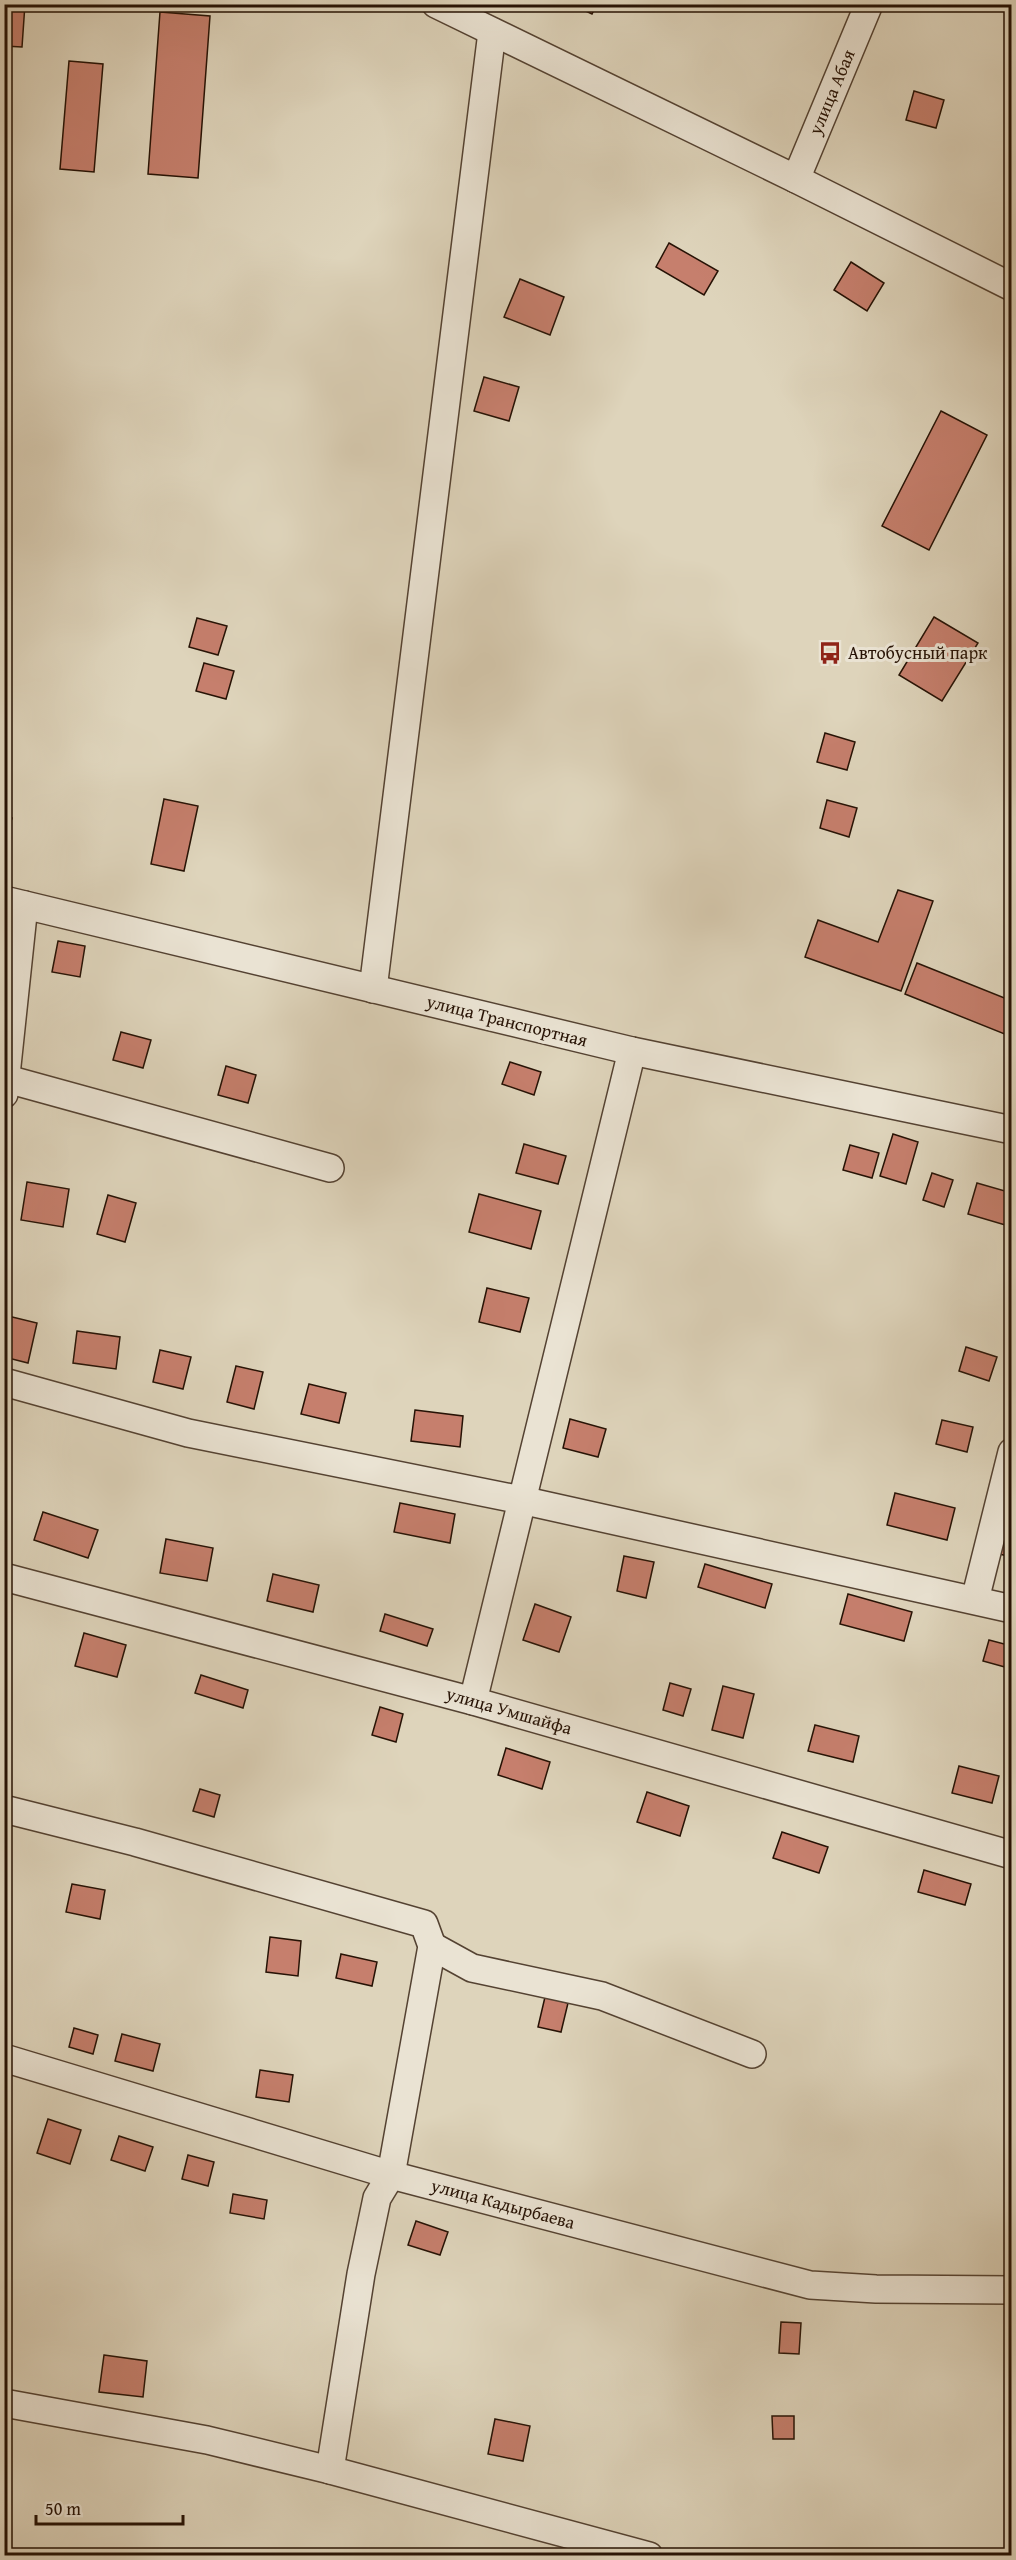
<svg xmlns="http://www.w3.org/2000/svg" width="1016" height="2560" viewBox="0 0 1016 2560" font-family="'Gentium Book Plus',serif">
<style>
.building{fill:#c67f6d;stroke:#261205;stroke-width:1.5}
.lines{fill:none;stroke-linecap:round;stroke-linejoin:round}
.minor-casing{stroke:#544232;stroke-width:30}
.minor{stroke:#eae3d3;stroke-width:27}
.labels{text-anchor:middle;stroke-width:6;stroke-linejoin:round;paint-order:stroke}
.street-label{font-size:18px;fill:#261205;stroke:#eae3d3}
.poi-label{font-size:18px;fill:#261205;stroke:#eae3d3;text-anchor:start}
</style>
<rect width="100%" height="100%" fill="#ded4bb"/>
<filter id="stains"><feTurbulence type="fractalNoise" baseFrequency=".00333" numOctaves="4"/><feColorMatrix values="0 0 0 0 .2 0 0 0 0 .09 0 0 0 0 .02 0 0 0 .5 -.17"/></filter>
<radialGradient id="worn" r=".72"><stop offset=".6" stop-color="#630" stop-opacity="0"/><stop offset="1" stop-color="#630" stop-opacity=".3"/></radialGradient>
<!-- building -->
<g class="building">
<path d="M4,4H25L22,47L4,46Z"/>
<path d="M571,4H597L592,14Z"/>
<path d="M160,12L210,16L198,178L148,174Z"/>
<path d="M69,61L103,64L94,172L60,169Z"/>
<path d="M914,91L944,100L936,128L906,120Z"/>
<path d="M669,243L718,271L704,295L656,267Z"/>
<path d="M851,262L884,283L867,311L834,290Z"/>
<path d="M520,279L564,297L550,335L504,317Z"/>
<path d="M484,377L519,387L509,421L474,411Z"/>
<path d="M941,411L987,435L929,550L882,526Z"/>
<path d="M934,617L978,643L942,701L899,675Z"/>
<path d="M197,618L227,626L218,655L189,647Z"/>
<path d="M204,663L234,671L226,699L196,691Z"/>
<path d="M825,733L855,742L847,770L817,762Z"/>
<path d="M164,799L198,806L184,871L151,864Z"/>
<path d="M827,800L857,808L849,837L820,828Z"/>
<path d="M4,816L12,818L4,845Z"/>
<path d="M898,890L933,901L901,991L805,957L818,920L878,942Z"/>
<path d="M58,941L85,946L80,977L52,972Z"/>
<path d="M917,963L1012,1001V1037L905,994Z"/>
<path d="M121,1032L151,1040L143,1068L113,1060Z"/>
<path d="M510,1062L541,1072L534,1095L502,1084Z"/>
<path d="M226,1066L256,1075L248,1103L218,1095Z"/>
<path d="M893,1134L918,1142L906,1184L880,1176Z"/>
<path d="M524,1144L566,1156L558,1184L516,1173Z"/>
<path d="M850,1145L879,1153L872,1178L843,1170Z"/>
<path d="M932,1173L953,1180L944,1207L923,1200Z"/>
<path d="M27,1182L69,1189L63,1227L21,1220Z"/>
<path d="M977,1183L1012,1193V1227L968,1214Z"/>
<path d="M479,1194L541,1211L531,1249L469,1232Z"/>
<path d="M108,1195L136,1203L125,1242L97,1234Z"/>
<path d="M487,1288L529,1298L520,1332L479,1322Z"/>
<path d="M4,1315L37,1323L28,1363L4,1357Z"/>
<path d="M77,1331L120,1337L116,1369L73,1363Z"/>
<path d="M966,1347L997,1357L989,1381L959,1371Z"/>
<path d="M160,1350L191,1357L183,1389L153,1382Z"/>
<path d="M236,1366L263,1372L254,1409L227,1402Z"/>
<path d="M309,1384L346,1393L339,1423L301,1414Z"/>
<path d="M415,1410L463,1416L460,1447L411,1441Z"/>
<path d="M570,1419L606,1429L598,1457L563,1448Z"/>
<path d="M942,1420L973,1427L967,1452L936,1444Z"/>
<path d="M895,1493L955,1508L947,1540L887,1525Z"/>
<path d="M400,1503L455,1514L450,1543L394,1532Z"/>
<path d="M43,1512L98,1530L88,1558L34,1540Z"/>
<path d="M1006,1528L1012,1529V1557L999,1554Z"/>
<path d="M166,1539L213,1548L207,1581L160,1573Z"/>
<path d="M624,1556L654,1562L646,1598L617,1591Z"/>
<path d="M705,1564L772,1584L765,1608L698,1587Z"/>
<path d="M273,1574L319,1585L313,1612L267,1601Z"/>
<path d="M848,1594L912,1612L904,1641L840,1624Z"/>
<path d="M535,1604L571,1617L559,1652L523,1640Z"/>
<path d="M385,1614L433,1629L427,1646L380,1631Z"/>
<path d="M84,1633L126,1645L117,1677L75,1666Z"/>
<path d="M989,1640L1012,1646V1669L983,1661Z"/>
<path d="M201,1675L248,1690L243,1708L195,1693Z"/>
<path d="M670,1683L691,1689L683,1716L663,1710Z"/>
<path d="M723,1686L754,1694L743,1738L712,1730Z"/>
<path d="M380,1707L403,1714L396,1742L372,1735Z"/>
<path d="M815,1725L859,1736L853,1762L808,1751Z"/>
<path d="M506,1748L550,1762L542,1789L498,1775Z"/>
<path d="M959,1766L999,1776L992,1803L952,1793Z"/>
<path d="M200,1789L220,1795L214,1817L193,1811Z"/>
<path d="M647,1792L689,1806L680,1836L637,1822Z"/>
<path d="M782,1832L828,1847L819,1873L773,1858Z"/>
<path d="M924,1870L971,1884L965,1905L918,1892Z"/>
<path d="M72,1884L105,1890L100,1919L66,1912Z"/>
<path d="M270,1937L301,1941L298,1976L266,1972Z"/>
<path d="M341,1954L377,1962L372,1986L336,1978Z"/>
<path d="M545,1997L568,2003L561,2032L538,2027Z"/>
<path d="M74,2028L98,2035L93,2054L69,2047Z"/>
<path d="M122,2034L160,2044L153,2071L115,2061Z"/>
<path d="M260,2070L293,2075L289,2102L256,2097Z"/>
<path d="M48,2119L81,2130L70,2164L37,2153Z"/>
<path d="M119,2136L153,2147L145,2171L111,2160Z"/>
<path d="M188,2155L214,2162L208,2186L182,2179Z"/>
<path d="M233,2194L267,2200L264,2219L230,2213Z"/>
<path d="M416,2221L448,2232L440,2255L408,2245Z"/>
<path d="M781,2322L801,2323L799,2354L779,2353Z"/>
<path d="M104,2355L147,2361L143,2397L99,2392Z"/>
<path d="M772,2416H794V2439H773Z"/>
<path d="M495,2419L530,2426L523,2461L488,2454Z"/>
</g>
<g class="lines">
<!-- minor casing -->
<g class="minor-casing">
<g id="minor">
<path d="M436,4L796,179L1012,287"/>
<path d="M796,179L869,4"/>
<path d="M4,900L632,1051L1012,1130"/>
<path d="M373,989L492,32"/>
<path d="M7,1079L330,1168"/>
<path d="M4,1094L24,905"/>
<path d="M4,1382L188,1433L521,1500L1012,1609"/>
<path d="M4,1577L473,1701L1012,1855"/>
<path d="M975,1600L1012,1452"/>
<path d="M473,1701L632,1051"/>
<path d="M4,1809L135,1842L424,1924L432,1946L391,2175L377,2198L361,2274L330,2470"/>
<path d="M432,1946L472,1968L602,1996L752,2054"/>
<path d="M4,2058L391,2175L810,2285L876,2289L1012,2290"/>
<path d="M4,2403L207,2440L330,2470L649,2556"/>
</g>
</g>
<!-- minor -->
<use href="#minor" class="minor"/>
</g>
<!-- icons -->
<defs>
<g id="bus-bare" transform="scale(1.8)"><path d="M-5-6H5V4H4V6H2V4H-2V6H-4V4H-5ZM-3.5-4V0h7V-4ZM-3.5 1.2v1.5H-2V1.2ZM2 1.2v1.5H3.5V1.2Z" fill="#8f2418" stroke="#eae3d3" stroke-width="2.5" paint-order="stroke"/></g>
</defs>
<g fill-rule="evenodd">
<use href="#bus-bare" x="830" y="653"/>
</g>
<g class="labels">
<!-- street labels -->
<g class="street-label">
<text transform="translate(832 92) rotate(-67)" y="6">улица Абая</text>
<text transform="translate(507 1021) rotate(14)" y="6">улица Транспортная</text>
<text transform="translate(509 1711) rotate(16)" y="6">улица Умшайфа</text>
<text transform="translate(503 2204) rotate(15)" y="6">улица Кадырбаева</text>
</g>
<!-- poi labels -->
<g class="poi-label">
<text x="848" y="659">Автобусный парк</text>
</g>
</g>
<!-- margin -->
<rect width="1016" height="2560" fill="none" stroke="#ded4bb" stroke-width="24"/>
<rect x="6" y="6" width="1004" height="2548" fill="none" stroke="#261205" stroke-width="3"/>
<rect x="12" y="12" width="992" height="2536" fill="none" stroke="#261205" stroke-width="1.5"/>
<!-- scale -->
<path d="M36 2515v9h147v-9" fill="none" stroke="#261205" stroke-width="3"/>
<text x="45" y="2515" font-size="18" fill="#261205" stroke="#eae3d3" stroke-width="4.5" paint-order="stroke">50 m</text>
<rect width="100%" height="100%" filter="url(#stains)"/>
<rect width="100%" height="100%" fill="url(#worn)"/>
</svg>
